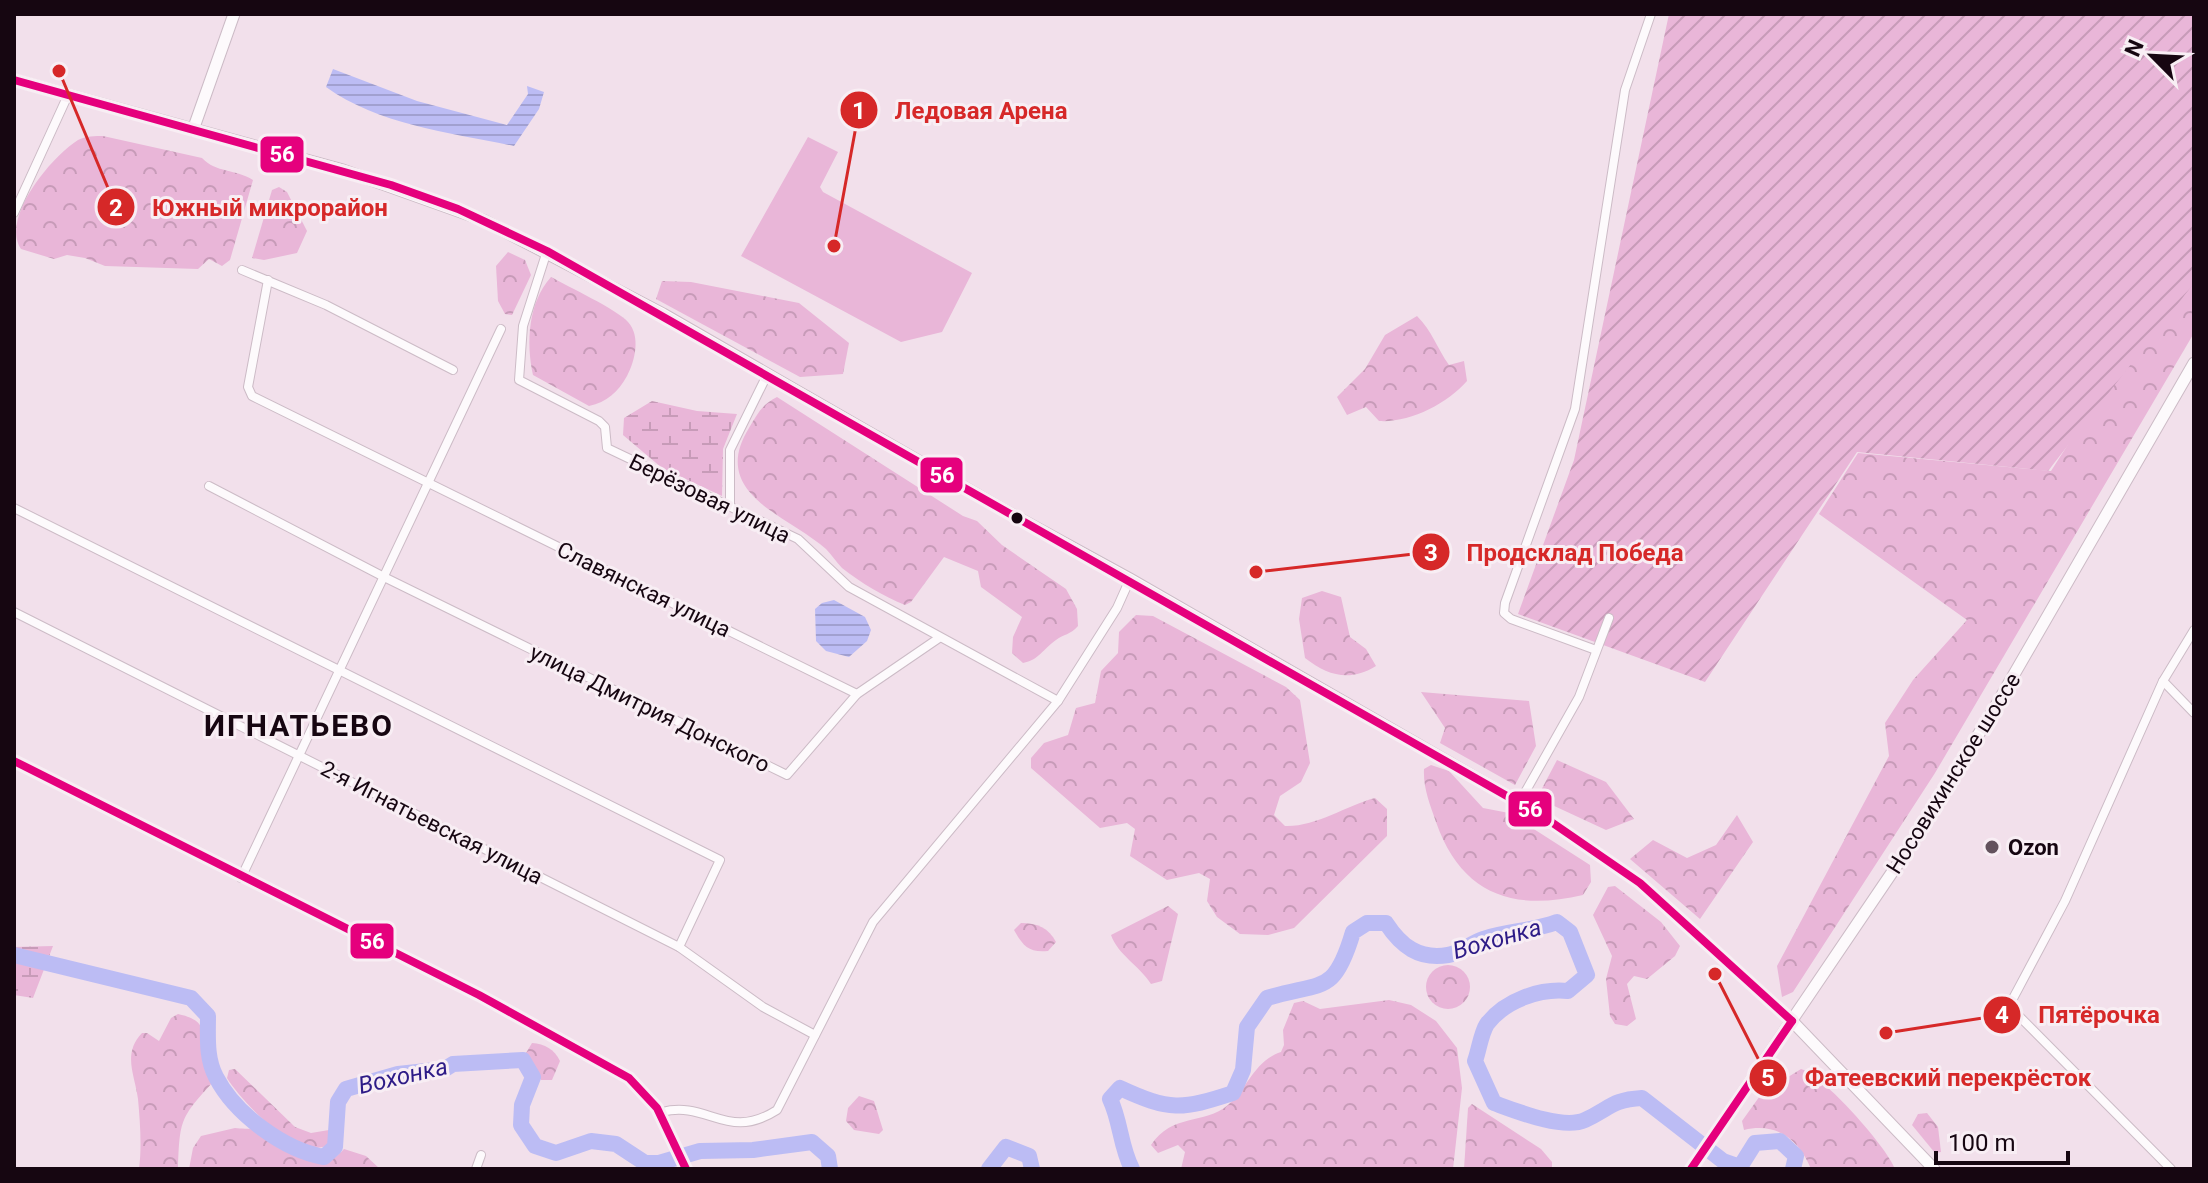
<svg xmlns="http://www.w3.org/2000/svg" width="2208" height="1183" viewBox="0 0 2208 1183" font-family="Roboto,sans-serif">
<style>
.forest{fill:url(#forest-crowns)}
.wetland{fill:url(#wetland-marsh)}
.garden{fill:url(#garden-furrows)}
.pitch{fill:#e9b6d8}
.water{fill:url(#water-rules)}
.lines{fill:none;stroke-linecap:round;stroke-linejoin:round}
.river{stroke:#bcbcf4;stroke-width:16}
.street-casing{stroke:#ccbbc6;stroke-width:10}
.secondary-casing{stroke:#ccbbc6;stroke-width:13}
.street{stroke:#fdfafc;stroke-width:8}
.secondary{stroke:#fdfafc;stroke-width:11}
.bus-1-casing{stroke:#f8eef4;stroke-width:14}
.bus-1{stroke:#e5007d;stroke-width:8}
.bus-dot{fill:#160611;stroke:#f8eef4;stroke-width:3}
.poi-dot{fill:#63525d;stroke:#f8eef4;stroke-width:3}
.labels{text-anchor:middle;stroke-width:6;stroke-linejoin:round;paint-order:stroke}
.street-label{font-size:22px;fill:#160611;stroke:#f8eef4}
.poi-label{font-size:22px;font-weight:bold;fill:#160611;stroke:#f8eef4;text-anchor:start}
.water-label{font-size:24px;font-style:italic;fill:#2d1b87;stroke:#f8eef4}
.district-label{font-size:30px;font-weight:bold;letter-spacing:2px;fill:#160611;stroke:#f8eef4}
.leader{fill:none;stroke:#d62828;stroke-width:3}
.callout-dot{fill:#d62828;stroke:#f8eef4;stroke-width:3}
.mark-label{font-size:24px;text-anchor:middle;font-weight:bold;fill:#fff}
.callout-label{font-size:24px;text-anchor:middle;font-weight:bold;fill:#d62828;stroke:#f8eef4;stroke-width:6;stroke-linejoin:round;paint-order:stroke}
.line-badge{stroke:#f8eef4;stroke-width:3}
.badge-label{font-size:22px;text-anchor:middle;font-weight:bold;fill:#fff}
</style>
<defs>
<pattern id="forest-crowns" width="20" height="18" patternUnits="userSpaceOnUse" patternTransform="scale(2)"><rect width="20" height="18" fill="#e9b6d8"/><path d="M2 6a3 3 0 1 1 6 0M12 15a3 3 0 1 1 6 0" fill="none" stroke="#c79bb8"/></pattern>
<pattern id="wetland-marsh" width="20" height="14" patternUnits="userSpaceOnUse" patternTransform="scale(2)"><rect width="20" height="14" fill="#e9b6d8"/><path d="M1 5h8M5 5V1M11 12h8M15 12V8" fill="none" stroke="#c79bb8"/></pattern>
<pattern id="garden-furrows" width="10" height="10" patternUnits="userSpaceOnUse" patternTransform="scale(2)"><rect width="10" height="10" fill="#e9b6d8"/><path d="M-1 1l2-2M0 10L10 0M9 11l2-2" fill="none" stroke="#c79bb8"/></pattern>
<pattern id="water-rules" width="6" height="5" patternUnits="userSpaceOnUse" patternTransform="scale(2)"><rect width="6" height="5" fill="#bcbcf4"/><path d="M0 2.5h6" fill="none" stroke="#a1a0d0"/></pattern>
</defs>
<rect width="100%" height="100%" fill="#f2e0eb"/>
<!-- forest -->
<g class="forest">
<path d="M103,136L202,158C216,173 236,169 253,180L230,260L222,266L209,259L198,269L105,266L85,258L67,255L54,259L21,249C0,218 52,156 78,140C85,136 96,136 103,136Z"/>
<path d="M279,187L287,192L307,231L297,253L264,260L252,258L272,190Z"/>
<path d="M508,252L525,260L531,275L512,315L505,314L498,301L496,266Z"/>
<path d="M2178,273L2194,283V333L1935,773L1793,992L1782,997L1777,966L1889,756L1885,723L1913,680L1967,620L1819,514L1858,453L2051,471Z"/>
<path d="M551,277C567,286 618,310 628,322C641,336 635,361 627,376C618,392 607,402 589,406L533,375C526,342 528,303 551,277Z"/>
<path d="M662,281L691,282L799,303L849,343L843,374L800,377L656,299Z"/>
<path d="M1417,316C1432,331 1437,348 1449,365L1464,361L1467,381C1447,404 1409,423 1379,421L1366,407L1347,415L1337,397L1365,369L1385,335Z"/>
<path d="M777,397L963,516L977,521L1002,545L1066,589L1077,609L1078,626C1070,635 1064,634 1056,640C1043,649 1039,660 1023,663L1012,653L1013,637L1022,617L981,587L978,571L944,557L911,602L905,605C883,596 861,583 842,568C836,562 832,555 826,549C789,516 708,494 749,428C757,415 762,404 777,397Z"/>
<path d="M1322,591L1341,597L1350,637L1366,649L1376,666C1350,682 1328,676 1305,658L1299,619L1302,598Z"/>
<path d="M1136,615L1153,616L1286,687L1300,700L1310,763L1301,782L1280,796L1274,815L1285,826C1316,827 1345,806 1375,798L1387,809V836L1294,928L1268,935L1240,934L1217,917L1207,901L1210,879L1199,873L1167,880L1130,856L1135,829L1127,823L1100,828L1031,768V758L1044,743L1068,735L1076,708L1095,703L1101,671L1118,653L1119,632Z"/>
<path d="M1421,692L1529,701L1536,746L1515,785L1440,743L1445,728Z"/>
<path d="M1557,760L1606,782L1634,819L1606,830L1537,798Z"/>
<path d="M1431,765L1449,771L1483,808L1509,813L1590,865L1591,882L1583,895C1511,912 1461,893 1436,822C1430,804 1423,788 1424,769Z"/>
<path d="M1737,815L1753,842L1700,919L1630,859L1653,840L1687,858L1716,845Z"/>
<path d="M1615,886L1661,922L1680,946L1675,956L1647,979L1634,976L1627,984L1636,1019L1627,1026L1615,1024L1610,1016L1606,979L1612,956L1593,915L1608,887Z"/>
<path d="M1168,906L1178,914L1162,981L1151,984C1139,965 1118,955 1111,935Z"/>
<path d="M1021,923C1037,923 1049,928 1056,942L1048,951C1029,953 1023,946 1014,930Z"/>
<circle cx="1448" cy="987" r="22"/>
<path d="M1389,1000L1411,1005L1436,1021L1457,1048L1462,1088L1453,1169H1181L1185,1152L1178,1145L1158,1153L1151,1145C1172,1113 1204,1125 1228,1105C1248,1088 1254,1061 1281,1052L1284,1045L1283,1030L1294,1003L1303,1001L1320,1009Z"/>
<path d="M178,1014C215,1022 198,1039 205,1064C206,1070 211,1076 214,1081C180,1118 180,1119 178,1169H139C142,1147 140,1121 138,1099C135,1075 122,1054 142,1033H147L159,1041L171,1018Z"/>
<path d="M532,1043C545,1044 554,1049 560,1061L552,1080H541L526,1053Z"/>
<path d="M235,1069L295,1127L311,1133L329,1130L331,1143C301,1166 242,1102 227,1078L229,1070Z"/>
<path d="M1801,1069C1823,1075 1887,1147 1895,1169H1811C1799,1139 1776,1122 1744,1130L1742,1121L1762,1093Z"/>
<path d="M859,1096L874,1101L883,1130L879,1134L854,1130L846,1121L848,1108Z"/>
<path d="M1472,1104L1541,1149L1552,1162V1169H1464L1468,1108Z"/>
<path d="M1927,1113L1938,1127L1941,1152L1935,1153L1912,1125L1918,1114Z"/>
<path d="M235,1128C241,1129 249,1128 255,1130C286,1140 313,1183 344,1149L366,1156L380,1169H189L193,1148L201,1136Z"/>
</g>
<!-- wetland -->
<g class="wetland">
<path d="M652,401L697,411L737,414L723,449L722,496L662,468L623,435L624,418Z"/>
<path d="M53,946L33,998L14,995V947Z"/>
</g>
<!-- garden -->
<path class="garden" d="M1669,14H2194V283L2048,471L1857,452L1705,682L1518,614L1574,460Z"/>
<!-- pitch -->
<path class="pitch" d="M808,137L838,152L820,187L823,192L972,273L942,332L901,342L741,256Z"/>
<!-- water -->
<g class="water">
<path d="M333,69L417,101L507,125L528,94L527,86L544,92L539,109L514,146C451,133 379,125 326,87Z"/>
<path d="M834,600L865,617L871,630L867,641L849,657L826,651L816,641L815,609L822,603Z"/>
</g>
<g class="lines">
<!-- river -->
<g class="river">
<path d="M14,955L191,998L208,1016C208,1037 206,1058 216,1077C235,1114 284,1150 324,1157L335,1147L338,1102L346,1089L398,1074L445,1069L453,1064L523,1060L533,1077L522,1105L521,1125L535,1146L556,1153L591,1141L616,1144L645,1163H659L700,1151L753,1150L812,1142L828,1156L830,1169"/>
<path d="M989,1169L1006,1147L1029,1156L1032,1169"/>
<path d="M1132,1169C1120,1146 1121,1122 1110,1099L1120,1088C1170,1111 1181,1110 1233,1093L1243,1070L1247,1027L1267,998C1323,981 1334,996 1353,932L1367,923H1386C1401,946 1419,960 1448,955C1460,953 1471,943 1483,939C1507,931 1533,931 1557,922L1570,932L1587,975L1568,991C1541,988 1505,1000 1487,1024C1481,1033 1479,1050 1475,1061L1494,1103C1516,1111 1563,1130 1585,1120C1611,1108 1611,1100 1642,1098L1723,1161L1740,1167L1755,1143L1780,1141L1796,1156L1793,1169"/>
</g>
<!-- street casing -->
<g class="street-casing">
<g id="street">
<path d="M14,213L68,95"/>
<path d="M547,251L523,326L519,380L599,421L605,427L607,448L798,539L849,587L1058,701"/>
<path d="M242,270L326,305L453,370"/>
<path d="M268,280L248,387L252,396L857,694"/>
<path d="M209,486L386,578L787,775L857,694L939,638"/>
<path d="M730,506V450L767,375"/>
<path d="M14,508L720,860L679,947"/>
<path d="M14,612L679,947L763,1007L815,1035"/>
<path d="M1596,650L1511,619L1504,613L1505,603L1575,409L1625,90L1651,14"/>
<path d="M2163,681L2194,713"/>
<path d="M14,761L479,995L629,1078C660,1104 671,1132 686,1169"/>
<path d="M1519,803L1579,697L1609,618"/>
<path d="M241,878L501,329"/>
<path d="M662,1112C708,1100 727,1142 777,1110L873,922L1058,701L1117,608L1130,579"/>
<path d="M476,1169L481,1155"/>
<path d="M2171,1169L2009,1006L2065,901L2163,681L2194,630"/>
</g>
</g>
<!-- secondary casing -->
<g class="secondary-casing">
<g id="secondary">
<path d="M14,80L343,170L483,220L663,314L1002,509L1130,579L1544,817L1640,883L1792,1021L1934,1169"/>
<path d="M193,130L234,14"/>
<path d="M1691,1169L1912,843L1994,709L2194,363"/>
</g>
</g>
<!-- street -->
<use href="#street" class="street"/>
<!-- secondary -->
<use href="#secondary" class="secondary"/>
<!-- bus-1 casing -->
<g class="bus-1-casing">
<g id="bus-1">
<path d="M14,80L391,185L458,209L547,251L1544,817L1640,883L1792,1021"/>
<path d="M14,761L479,995L629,1078L657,1108L686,1169"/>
<path d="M1691,1169L1792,1021"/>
</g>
</g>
<!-- bus-1 -->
<use href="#bus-1" class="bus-1"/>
</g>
<!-- markers -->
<circle class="bus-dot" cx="1017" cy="518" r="7"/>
<circle class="poi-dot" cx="1992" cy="847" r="8"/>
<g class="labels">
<!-- street labels -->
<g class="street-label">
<text transform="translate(710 498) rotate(26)" y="8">Берёзовая улица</text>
<text transform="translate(644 589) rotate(26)" y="8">Славянская улица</text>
<text transform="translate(650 708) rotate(26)" y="8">улица Дмитрия Донского</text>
<text transform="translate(1953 773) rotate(-58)" y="8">Носовихинское шоссе</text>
<text transform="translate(432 822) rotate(27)" y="8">2-я Игнатьевская улица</text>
</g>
<!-- poi labels -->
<g class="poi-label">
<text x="2008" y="855">Ozon</text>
</g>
<!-- water labels -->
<g class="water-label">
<text transform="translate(1497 939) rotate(-16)" y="8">Вохонка</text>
<text transform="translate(403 1076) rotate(-13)" y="8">Вохонка</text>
</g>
<!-- district labels -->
<g class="district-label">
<text x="299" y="736">ИГНАТЬЕВО</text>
</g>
</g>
<!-- callouts -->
<path class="leader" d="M834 246L859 110M59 71L116 207M1256 572L1431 552M1886 1033L2002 1015M1715 974L1768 1078"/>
<g class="callout-dot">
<circle cx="834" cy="246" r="8"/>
<circle cx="59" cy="71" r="8"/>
<circle cx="1256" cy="572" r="8"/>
<circle cx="1886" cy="1033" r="8"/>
<circle cx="1715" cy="974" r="8"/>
<circle cx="859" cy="110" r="20"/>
<circle cx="116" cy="207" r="20"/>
<circle cx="1431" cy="552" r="20"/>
<circle cx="2002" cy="1015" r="20"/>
<circle cx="1768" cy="1078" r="20"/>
</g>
<g class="mark-label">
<text x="859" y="119">1</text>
<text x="116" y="216">2</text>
<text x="1431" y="561">3</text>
<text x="2002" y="1023">4</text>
<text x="1768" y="1086">5</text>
</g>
<g class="callout-label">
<text x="981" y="119">Ледовая Арена</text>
<text x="270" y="216">Южный микрорайон</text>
<text x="1575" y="561">Продсклад Победа</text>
<text x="2099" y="1023">Пятёрочка</text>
<text x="1948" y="1086">Фатеевский перекрёсток</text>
</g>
<g class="line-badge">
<rect x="259" y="135" width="46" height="39" rx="8" fill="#e5007d"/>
<rect x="919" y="456" width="45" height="38" rx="8" fill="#e5007d"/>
<rect x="1507" y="790" width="46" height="38" rx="8" fill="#e5007d"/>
<rect x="349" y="922" width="46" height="38" rx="8" fill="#e5007d"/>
</g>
<g class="badge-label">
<text x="282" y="162">56</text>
<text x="942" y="483">56</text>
<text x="1530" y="817">56</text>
<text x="372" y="949">56</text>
</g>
<!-- border -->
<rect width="2208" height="1183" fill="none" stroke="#160611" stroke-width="32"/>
<!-- north arrow -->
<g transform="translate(2152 56) rotate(294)" stroke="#f8eef4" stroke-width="6" paint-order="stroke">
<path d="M0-6L14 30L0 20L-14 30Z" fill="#160611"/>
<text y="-12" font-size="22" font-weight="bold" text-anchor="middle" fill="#160611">N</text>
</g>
<!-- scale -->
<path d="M1936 1151v12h132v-12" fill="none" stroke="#160611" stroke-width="4"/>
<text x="1948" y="1151" font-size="24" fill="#160611" stroke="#f8eef4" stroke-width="6" paint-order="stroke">100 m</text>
</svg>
